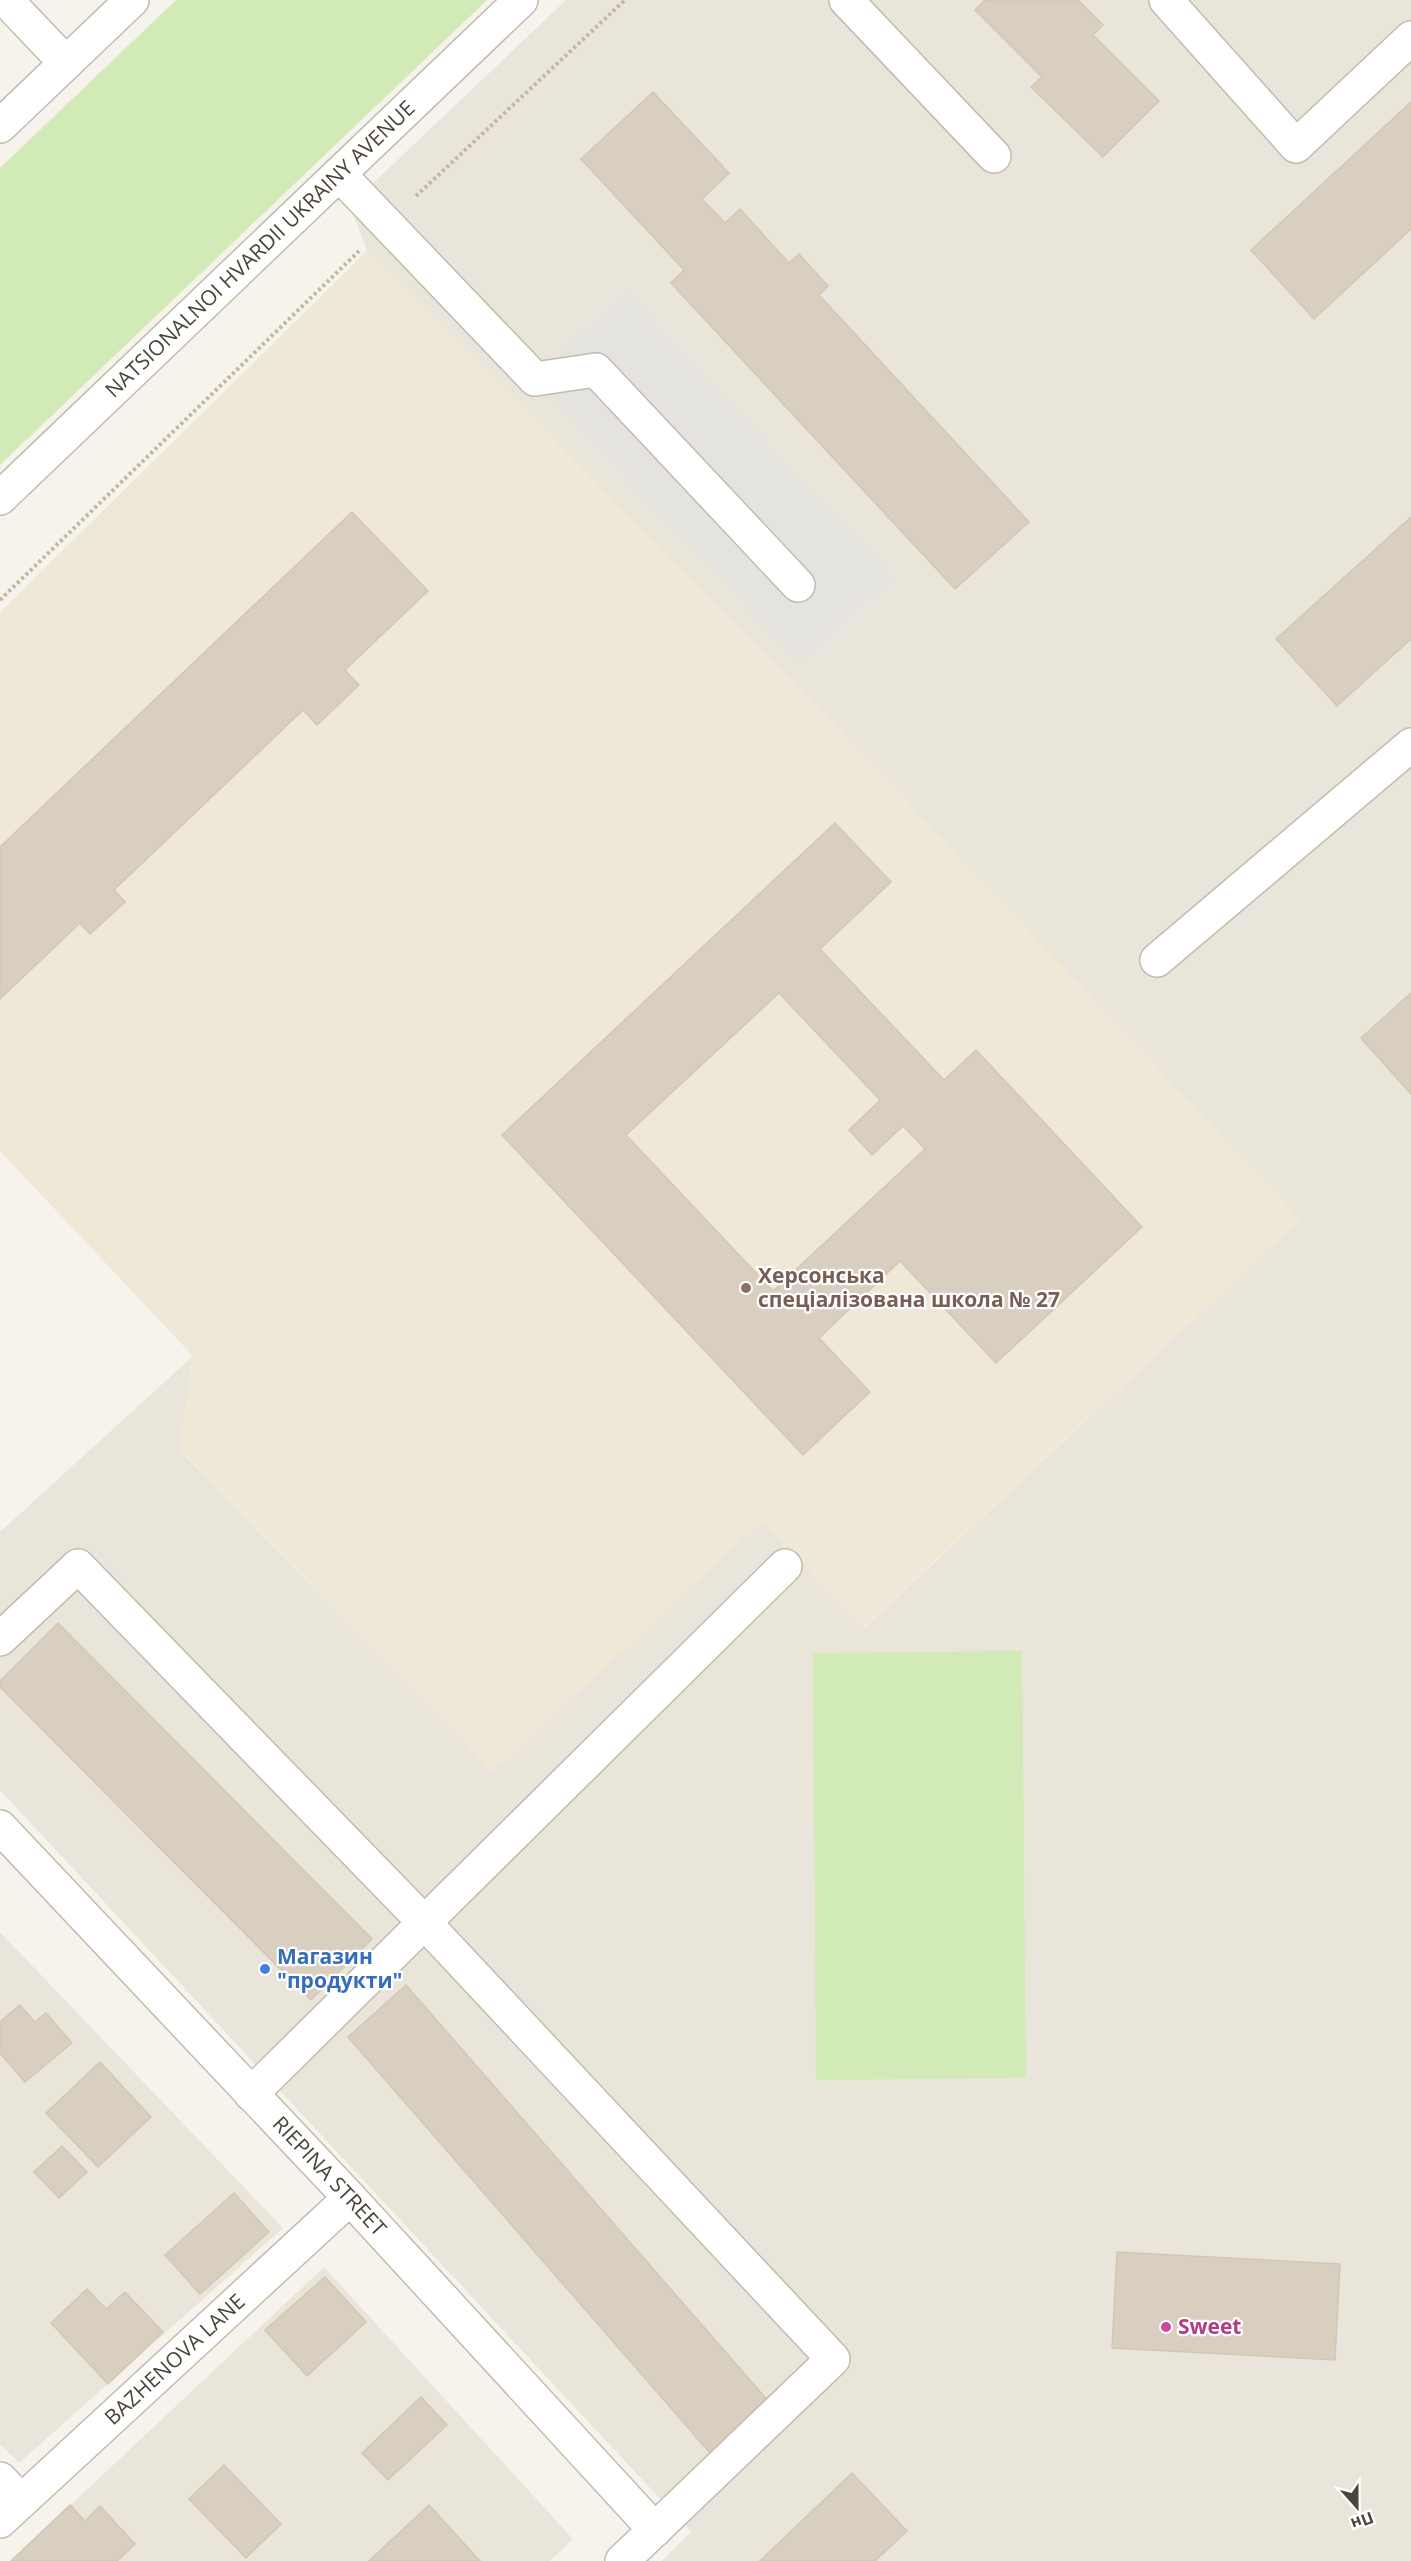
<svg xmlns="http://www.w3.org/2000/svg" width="1411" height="2561" viewBox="0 0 1411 2561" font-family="'Open Sans',sans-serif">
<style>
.residential{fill:#eae5da}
.education{fill:#efe8d6}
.green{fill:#d2eab5}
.parking{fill:#e5e3e0}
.building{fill:#d8cfc1;stroke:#d3c7b4;stroke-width:1.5;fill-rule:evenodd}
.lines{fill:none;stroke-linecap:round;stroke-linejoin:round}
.minor-casing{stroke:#c2bbae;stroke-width:36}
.path{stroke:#c4b79f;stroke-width:4;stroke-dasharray:3 3;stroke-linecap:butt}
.minor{stroke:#fff;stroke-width:33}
.education-dot{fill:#8d6e63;stroke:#fff;stroke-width:2}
.shop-dot{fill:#3f7fe0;stroke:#fff;stroke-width:2}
.hotel-dot{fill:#d1479c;stroke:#fff;stroke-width:2}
.labels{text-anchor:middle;stroke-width:4.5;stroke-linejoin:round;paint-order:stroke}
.street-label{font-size:21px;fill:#4b4439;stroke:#fff}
.education-label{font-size:21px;font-weight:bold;fill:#785e54;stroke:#fff;text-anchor:start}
.shop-label{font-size:21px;font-weight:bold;fill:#366cbe;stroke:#fff;text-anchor:start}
.hotel-label{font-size:21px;font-weight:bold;fill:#b23c85;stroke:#fff;text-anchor:start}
</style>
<rect width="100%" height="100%" fill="#f6f3ec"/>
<!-- residential -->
<g class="residential">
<path d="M566,0H1411V2561H662L691,2532L0,1790V1532L193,1356L180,1450L493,1771L762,1520L864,1628L1299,1220L847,738L367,251L350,205Z"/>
<path d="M0,1932L283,2228L19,2463L0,2444Z"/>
<path d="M324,2267L573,2539L550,2561H11Z"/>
</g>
<!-- education -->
<path class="education" d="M367,251L847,738L1300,1219L863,1628L762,1521L493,1772L180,1449L193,1356L0,1151V612Z"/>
<!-- green -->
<g class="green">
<path d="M176,0H487L0,465V168Z"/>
<path d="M1022,1651L1026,2078L816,2080L813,1653Z"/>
</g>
<!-- parking -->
<path class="parking" d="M626,294L891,577L800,662L535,379Z"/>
<!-- building -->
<g class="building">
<path d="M985,0H1078L1103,25L1093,35L1159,101L1103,157L1031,87L1042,77L975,10Z"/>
<path d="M653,92L729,173L702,199L725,223L740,209L789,263L799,254L828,286L819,295L1029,522L955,589L671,283L684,270L581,159Z"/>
<path d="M1411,102V229L1314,319L1251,250Z"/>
<path d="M352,512L428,591L345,670L359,685L317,725L303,710L114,890L125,902L90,934L80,923L0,999V847Z"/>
<path d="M1411,517V639L1337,706L1276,639Z"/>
<path d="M835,823L891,882L820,949L944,1080L976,1050L1142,1227L996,1363L900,1261L819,1338L870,1392L803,1455L502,1135ZM779,993L880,1100L849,1130L872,1155L903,1126L925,1149L773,1291L626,1135Z"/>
<path d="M1411,993V1094L1361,1038Z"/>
<path d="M58,1623L372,1939L311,2000L0,1687V1681Z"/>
<path d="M406,1985L769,2402L710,2453L348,2037Z"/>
<path d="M20,2005L35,2022L46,2013L72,2043L25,2082L0,2053V2022Z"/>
<path d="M100,2062L151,2117L98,2167L46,2113Z"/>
<path d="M62,2146L87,2172L59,2198L34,2172Z"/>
<path d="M234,2193L269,2232L200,2294L165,2255Z"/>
<path d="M1117,2252L1340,2264L1335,2360L1112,2348Z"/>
<path d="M325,2277L366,2322L307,2376L265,2330Z"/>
<path d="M87,2289L106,2309L125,2292L163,2332L108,2384L51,2323Z"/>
<path d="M421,2397L447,2425L388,2480L362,2453Z"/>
<path d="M224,2465L281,2524L246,2558L189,2499Z"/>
<path d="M852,2473L907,2531L875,2561H760Z"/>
<path d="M70,2505L85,2521L100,2506L135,2544L117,2561H11Z"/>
<path d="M429,2505L480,2561H369Z"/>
</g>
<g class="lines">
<!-- minor casing -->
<g class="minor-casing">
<g id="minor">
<path d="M6,0L66,63"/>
<path d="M846,0L994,156"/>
<path d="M1166,0L1296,146L1411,38"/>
<path d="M0,126L132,0"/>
<path d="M340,175L535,379L596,370L798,585"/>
<path id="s1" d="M0,498L521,0"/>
<path d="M1157,960L1411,745"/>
<path d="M0,1639L78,1566L424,1922L833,2359L622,2561"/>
<path id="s2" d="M0,1827L350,2198L655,2530"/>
<path d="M251,2094L785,1566"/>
<path d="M0,2479L21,2501"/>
<path id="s3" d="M0,2521L350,2198"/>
</g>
</g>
<!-- path -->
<g class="path">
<path d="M416,196L625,0"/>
<path d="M0,600L359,251"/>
</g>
<!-- minor -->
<use href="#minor" class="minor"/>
</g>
<!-- markers -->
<circle class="education-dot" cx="746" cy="1288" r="6"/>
<circle class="shop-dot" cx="265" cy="1969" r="6"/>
<circle class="hotel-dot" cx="1166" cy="2327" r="6"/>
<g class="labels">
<!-- street labels -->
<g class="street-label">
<text dy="7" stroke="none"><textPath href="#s1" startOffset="360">NATSIONALNOI HVARDII UKRAINY AVENUE</textPath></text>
<text dy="7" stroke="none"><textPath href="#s2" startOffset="480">RIEPINA STREET</textPath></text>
<text dy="7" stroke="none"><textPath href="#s3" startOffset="238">BAZHENOVA LANE</textPath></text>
</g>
<!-- education labels -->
<g class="education-label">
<text x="758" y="1283">Херсонська<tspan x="758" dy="24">спеціалізована школа № 27</tspan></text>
</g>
<!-- shop labels -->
<g class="shop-label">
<text x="277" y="1964">Магазин<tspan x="277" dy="24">"продукти"</tspan></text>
</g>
<!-- hotel labels -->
<g class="hotel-label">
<text x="1178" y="2334">Sweet</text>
</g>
</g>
<!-- north arrow -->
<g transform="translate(1357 2507) rotate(159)" stroke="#ffffff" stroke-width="4.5" paint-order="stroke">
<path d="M0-4.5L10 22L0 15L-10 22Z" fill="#4b4439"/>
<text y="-9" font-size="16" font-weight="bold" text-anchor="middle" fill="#4b4439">Пн</text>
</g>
</svg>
